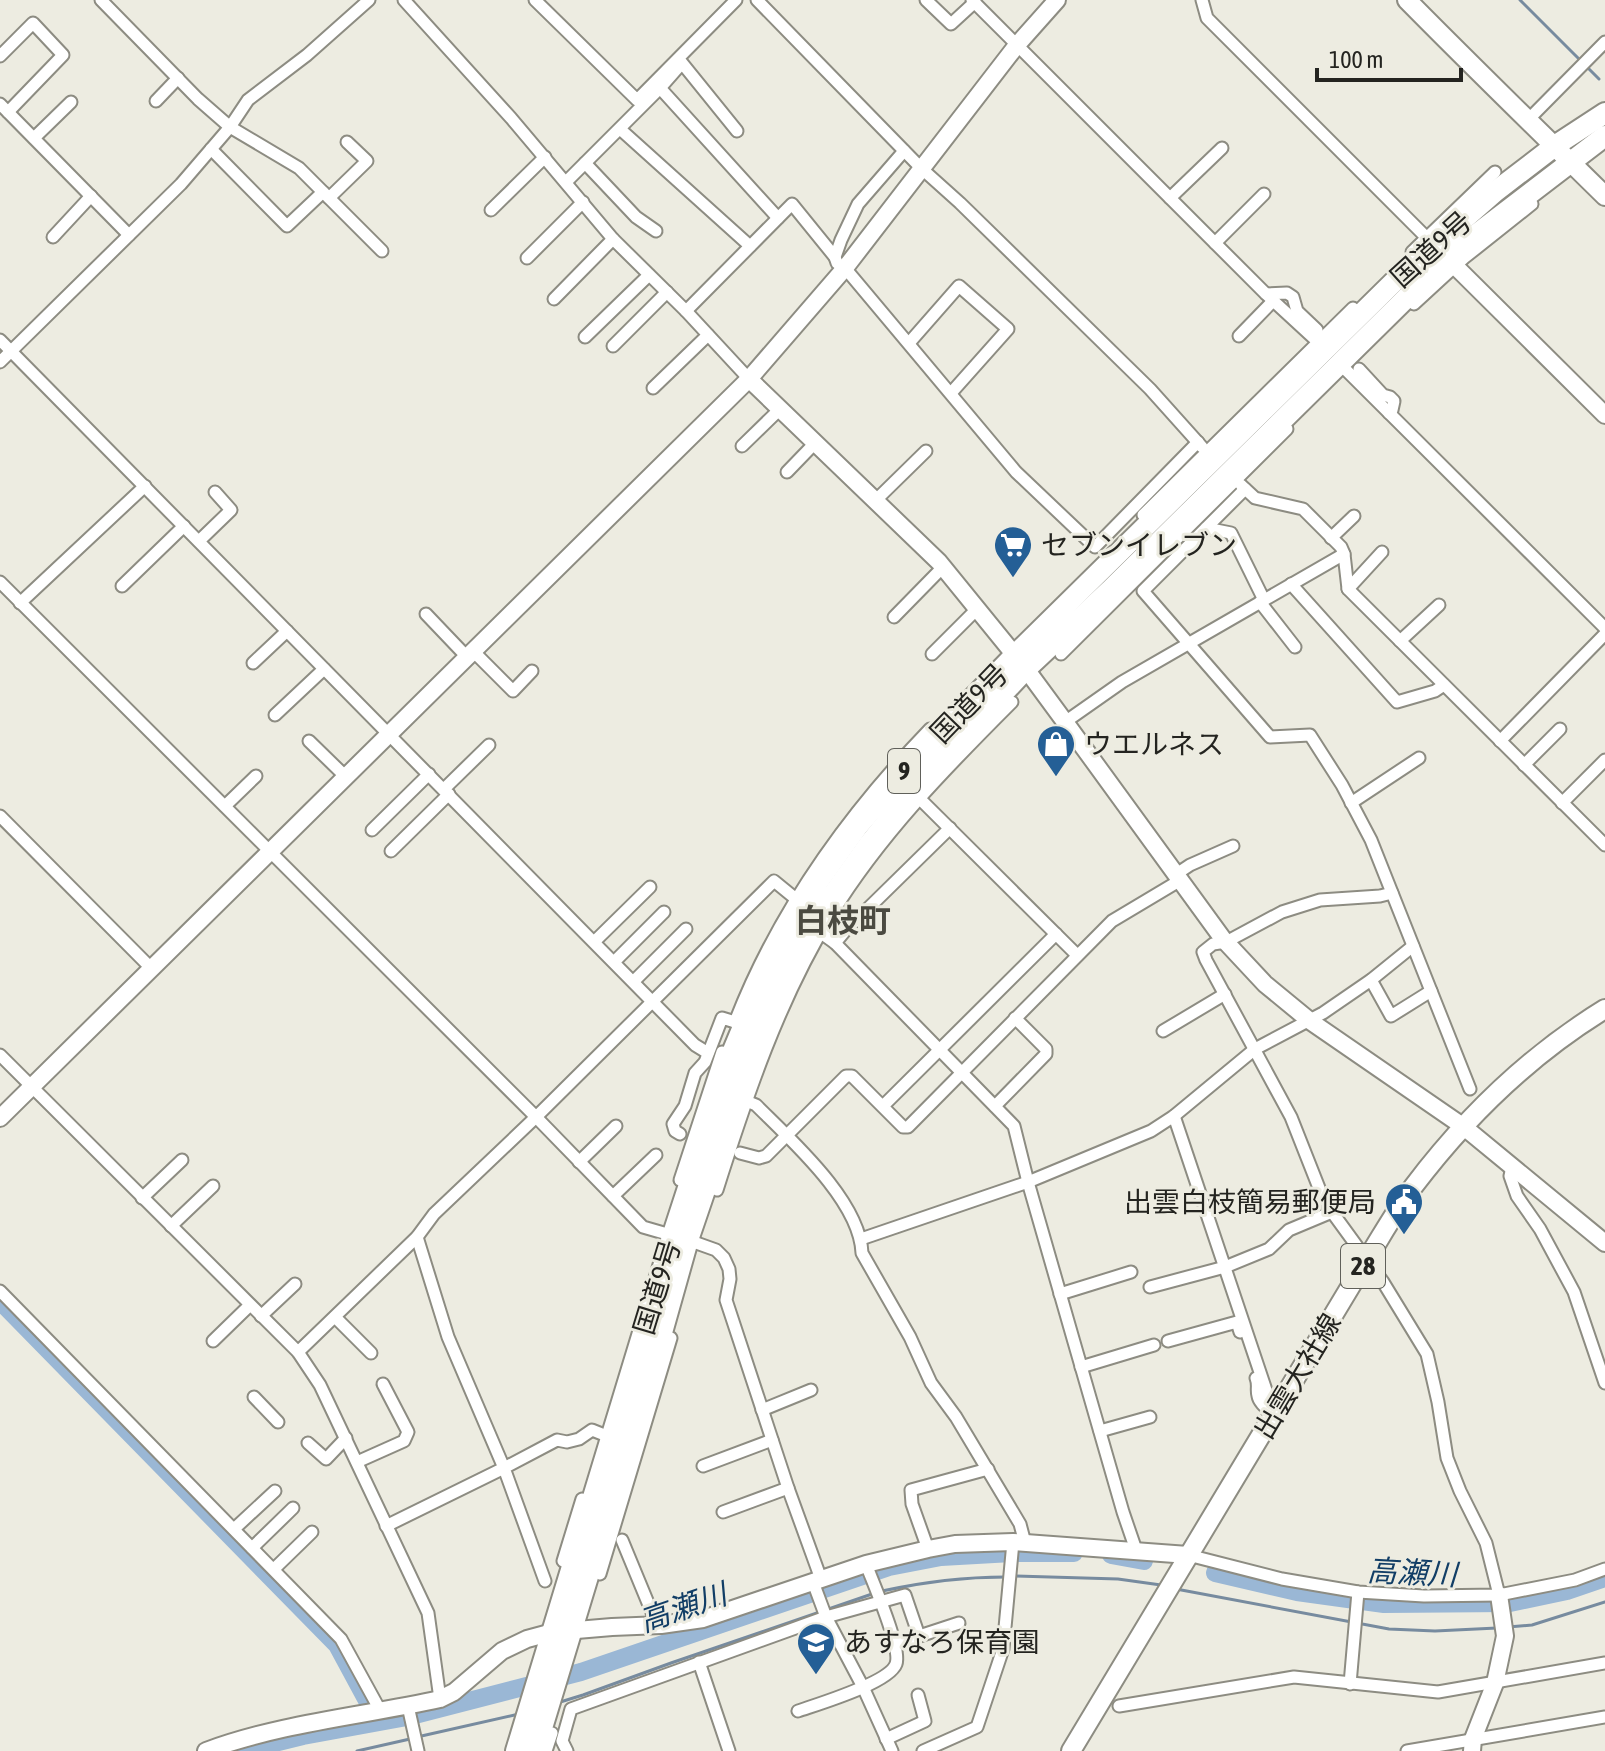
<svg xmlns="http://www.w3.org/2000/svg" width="1605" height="1751" viewBox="0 0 1605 1751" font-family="'Asap Condensed','Noto Sans JP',sans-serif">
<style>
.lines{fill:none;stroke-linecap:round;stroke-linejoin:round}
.stream{stroke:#778b9f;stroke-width:3}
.river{stroke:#9ab7d5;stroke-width:18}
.street-casing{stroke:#8d8c82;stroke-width:15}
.secondary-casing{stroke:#8d8c82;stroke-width:20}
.primary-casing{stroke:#8d8c82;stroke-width:22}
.highway-casing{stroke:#8d8c82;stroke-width:24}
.street{stroke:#fff;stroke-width:11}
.secondary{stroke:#fff;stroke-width:16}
.primary{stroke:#fff;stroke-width:18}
.highway{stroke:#fff;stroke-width:20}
.labels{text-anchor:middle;stroke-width:6;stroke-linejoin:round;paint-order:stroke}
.shield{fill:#edece1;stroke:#60605a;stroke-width:2}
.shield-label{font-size:26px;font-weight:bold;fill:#242420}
.street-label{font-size:28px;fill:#242420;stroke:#edece1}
.poi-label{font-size:28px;fill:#242420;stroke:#edece1;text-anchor:start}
.water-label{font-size:30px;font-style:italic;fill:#123e66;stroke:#edece1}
.quarter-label{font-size:32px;font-weight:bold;fill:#4b4a41;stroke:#edece1}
</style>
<rect width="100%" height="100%" fill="#edece1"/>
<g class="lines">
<!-- stream -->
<g class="stream">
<path d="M1520,0L1599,79"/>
<path d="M1013,1576L1118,1579L1161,1585"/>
<path d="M1176,1589L1389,1629L1435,1631L1497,1628"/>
<path d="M882,1591C923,1582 964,1577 1006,1577"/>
<path d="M1508,1627L1532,1625L1605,1602"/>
<path d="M557,1703L583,1695L671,1663L875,1593"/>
<path d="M417,1737L519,1714"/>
<path d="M357,1751L410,1739"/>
</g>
<!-- river -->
<g class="river">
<path d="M0,1301L337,1645L378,1721"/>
<path d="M1111,1555L1144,1561"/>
<path d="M1215,1573L1297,1592L1384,1604L1510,1603L1567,1591L1605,1578"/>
<path d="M242,1751L303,1736L407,1717L581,1672L889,1567L941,1557L1012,1553H1074"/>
</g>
<!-- street casing -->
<g class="street-casing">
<g id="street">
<path d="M101,0L198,99L230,127L299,168L382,251"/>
<path d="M404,0L511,118L613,239L686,311L749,379"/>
<path d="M535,0L637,100L736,0"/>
<path d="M757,0L921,168L960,203L1150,389L1202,447"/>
<path d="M926,0L951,24L975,2"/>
<path d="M972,0L1266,294L1318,342"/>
<path d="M1202,0L1207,18L1427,238"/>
<path d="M0,56L33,23L63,55L8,112"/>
<path d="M660,88L778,218"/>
<path d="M156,101L178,78"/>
<path d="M0,104L129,235"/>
<path d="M1527,121L1605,42"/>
<path d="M620,129L750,246"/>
<path d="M34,138L71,102"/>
<path d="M211,149L287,226L323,192"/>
<path d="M904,151L858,204L841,240L835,257L837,263L845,268L1016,472L1095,547L1198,442"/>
<path d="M585,163L636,217L656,231"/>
<path d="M566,182L660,88L682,63L737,131"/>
<path d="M329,198L367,161L347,142"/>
<path d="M1170,198L1222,148"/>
<path d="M491,210L545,157"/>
<path d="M53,237L91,196"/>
<path d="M1215,243L1264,194"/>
<path d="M1412,252L1495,172"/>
<path d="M527,258L583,202"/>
<path d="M1266,294L1287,293L1293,297L1297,311L1317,330"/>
<path d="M554,299L613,239"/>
<path d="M1414,304L1464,258L1532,204"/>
<path d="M686,311L792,204L835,257"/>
<path d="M1239,336L1273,301"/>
<path d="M585,337L649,275"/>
<path d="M0,340L695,1045L708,1053"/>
<path d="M909,343L959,286L1008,329L951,393"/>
<path d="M613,346L667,292"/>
<path d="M0,362L181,184L230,127L248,100L307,55L369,0"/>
<path d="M1359,369L1383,395L1390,397L1394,401L1392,410L1389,413"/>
<path d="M1346,370L1605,628"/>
<path d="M653,388L708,335"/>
<path d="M742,446L780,409"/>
<path d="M787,472L815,443"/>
<path d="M1241,485L1255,498L1303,509L1341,547L1344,554L1348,589L1605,845"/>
<path d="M1245,489L1143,591L1270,737L1310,735L1342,785L1371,840L1470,1089"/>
<path d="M875,501L926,451"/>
<path d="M1143,515L1353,308"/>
<path d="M1206,528L1231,533L1264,600"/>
<path d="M1331,538L1354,516"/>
<path d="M199,541L231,510L215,492"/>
<path d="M0,582L536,1117L643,1227L688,1240L716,1250L724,1258L729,1269L730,1279L726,1300L788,1488L821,1579"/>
<path d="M1291,584L1397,702L1435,691L1444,685"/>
<path d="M122,586L184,526"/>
<path d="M1348,589L1382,552"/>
<path d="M1260,602L1295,647"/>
<path d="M20,603L145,486"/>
<path d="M426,614L467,657"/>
<path d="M894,617L943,567"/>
<path d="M1400,641L1439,605"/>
<path d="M473,651L513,691L532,671"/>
<path d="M932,654L977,609"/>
<path d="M1061,654L1287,429"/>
<path d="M253,663L287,631"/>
<path d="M275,715L324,669"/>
<path d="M1065,722L1122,682L1344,554"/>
<path d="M309,741L346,777"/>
<path d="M1500,741L1605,634"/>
<path d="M1524,765L1560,729"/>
<path d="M444,789L489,745"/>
<path d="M920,799L1077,955"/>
<path d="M1351,803L1419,758"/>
<path d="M1562,803L1605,760"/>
<path d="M225,806L256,776"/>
<path d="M0,816L151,968"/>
<path d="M372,830L429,774"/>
<path d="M391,851L449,794"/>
<path d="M1175,875L1190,865L1233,846"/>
<path d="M1392,893L1380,896L1320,900L1282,912L1226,942L1213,944L1203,952L1206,960L1291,1117L1321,1193L1332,1212L1383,1282L1427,1354L1438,1402L1447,1458L1460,1491L1486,1543L1499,1595"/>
<path d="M821,933L835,943L1014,1126L1028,1182L1074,1342L1123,1512L1136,1550"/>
<path d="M595,941L650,887"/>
<path d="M835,943L845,931L950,828"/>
<path d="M615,961L664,912"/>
<path d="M1371,980L1391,1016L1431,991"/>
<path d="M634,981L686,929"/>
<path d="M735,1022C778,911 848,814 930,729"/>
<path d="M1163,1031L1225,994"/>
<path d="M0,1055L298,1352L320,1385L428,1613L440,1699"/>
<path d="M746,1101L756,1105C791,1140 860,1201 862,1253L910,1337L931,1383L956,1417L1020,1524L1025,1543"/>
<path d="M883,1106L1056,934"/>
<path d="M995,1106L1046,1054V1049L1015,1018"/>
<path d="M1174,1116L1274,1414"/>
<path d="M680,1134L675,1131L673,1124L685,1106L695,1073L705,1062L722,1018L735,1022"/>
<path d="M740,1153L759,1158L766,1156L846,1076H852L903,1127H908L1112,921L1179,881"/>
<path d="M579,1162L616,1126"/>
<path d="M1512,1167L1510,1176L1517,1196L1540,1229L1574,1292L1605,1383"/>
<path d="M680,1180L722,1052"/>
<path d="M717,1190C747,1095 779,1000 831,915C880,835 946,768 1012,702"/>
<path d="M613,1196L656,1155"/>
<path d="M142,1198L182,1160"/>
<path d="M171,1226L213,1186"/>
<path d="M861,1239L1028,1182L1151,1131L1174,1116L1255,1049L1323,1013L1371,980L1413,946"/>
<path d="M1150,1287L1225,1267L1269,1249L1289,1230L1332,1212"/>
<path d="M0,1291L341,1639L381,1712"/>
<path d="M1060,1294L1131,1272"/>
<path d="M261,1316L295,1284"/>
<path d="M335,1317L371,1353"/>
<path d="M213,1341L250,1305"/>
<path d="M1168,1341L1237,1322L1240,1332"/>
<path d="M298,1352L417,1237L434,1214L536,1117L774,881L796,899"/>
<path d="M1081,1367L1154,1345"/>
<path d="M1256,1378C1259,1385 1256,1389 1258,1396C1259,1403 1268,1409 1273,1414"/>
<path d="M254,1397L278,1422"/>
<path d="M762,1410L811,1390"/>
<path d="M1100,1431L1150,1417"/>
<path d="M308,1443L326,1459L346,1438"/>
<path d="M357,1462L404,1441L408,1432L383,1384"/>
<path d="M703,1466L772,1440"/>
<path d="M723,1512L788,1488"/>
<path d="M386,1526L504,1468L448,1337L417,1237"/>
<path d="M234,1529L275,1491"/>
<path d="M622,1540L653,1615L652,1626"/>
<path d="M252,1548L293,1508"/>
<path d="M928,1549L912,1504L911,1490L988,1469"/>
<path d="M1188,1555L1282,1579L1358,1592L1424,1596L1499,1595L1575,1580L1605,1569"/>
<path d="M563,1561L582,1499"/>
<path d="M274,1569L312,1532"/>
<path d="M600,1574L671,1338"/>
<path d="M545,1581L504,1468L557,1440L567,1442L579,1439L592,1430L602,1434"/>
<path d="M813,1582L826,1617L863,1687L892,1751"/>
<path d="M895,1644L959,1623"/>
<path d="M699,1662L729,1751"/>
<path d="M1350,1684L1358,1592"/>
<path d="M408,1706L418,1751"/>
<path d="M1119,1706L1294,1677L1438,1692L1605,1663"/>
<path d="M798,1711C818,1704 889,1683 896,1664C902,1648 873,1583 866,1564"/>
<path d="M886,1739L925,1721L918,1695"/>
<path d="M546,1751L552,1733"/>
<path d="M567,1751L562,1741L571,1709L826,1617L905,1595L919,1636"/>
<path d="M923,1751L977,1727L1003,1649L1013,1542"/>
<path d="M1407,1751L1605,1717"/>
</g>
</g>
<!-- secondary casing -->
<g class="secondary-casing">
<g id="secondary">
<path d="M1455,266L1605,415"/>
<path d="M749,379L939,562L1026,669L1065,722L1223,939L1265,984L1310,1021L1464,1127L1605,1243"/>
<path d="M0,1118L749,379L845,268L1017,45L1057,0"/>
<path d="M206,1751C281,1723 363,1716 440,1699L454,1692L502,1651L527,1639L553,1632L612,1627L661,1625L703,1619L866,1564L928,1549L955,1544L1013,1542L1188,1555"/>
<path d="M1472,1751L1473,1739L1495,1683L1505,1636L1499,1595"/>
</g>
</g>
<!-- primary casing -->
<g class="primary-casing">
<g id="primary">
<path d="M1407,0C1472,66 1539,131 1605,196"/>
<path d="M1071,1751L1367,1259C1382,1235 1396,1210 1413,1187C1466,1117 1530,1055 1605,1009"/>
</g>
</g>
<!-- highway casing -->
<g class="highway-casing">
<g id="highway">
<path d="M516,1751L673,1234L732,1053L758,991L787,935L818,882L858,826L936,736L1015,655L1408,268L1496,191L1556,145L1605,113"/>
<path d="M535,1751L661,1336L688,1240L748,1064L772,1005L800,948L831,897L869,844L916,786L1026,669L1109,591L1452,253L1605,136"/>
</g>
</g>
<!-- street -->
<use href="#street" class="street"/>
<!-- secondary -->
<use href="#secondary" class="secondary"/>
<!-- primary -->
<use href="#primary" class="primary"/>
<!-- highway -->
<use href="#highway" class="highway"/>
</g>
<!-- icons -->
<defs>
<g id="supermarket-pin" transform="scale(2)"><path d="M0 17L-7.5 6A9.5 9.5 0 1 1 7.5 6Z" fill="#245f96" stroke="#edece1"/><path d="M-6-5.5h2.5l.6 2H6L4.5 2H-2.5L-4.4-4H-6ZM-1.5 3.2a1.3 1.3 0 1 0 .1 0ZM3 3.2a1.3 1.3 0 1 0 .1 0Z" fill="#fff"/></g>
<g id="shop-pin" transform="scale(2)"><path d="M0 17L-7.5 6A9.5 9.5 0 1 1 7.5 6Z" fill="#245f96" stroke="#edece1"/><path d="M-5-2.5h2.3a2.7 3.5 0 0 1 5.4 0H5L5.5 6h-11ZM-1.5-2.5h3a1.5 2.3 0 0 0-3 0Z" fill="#fff"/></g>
<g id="civic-pin" transform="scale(2)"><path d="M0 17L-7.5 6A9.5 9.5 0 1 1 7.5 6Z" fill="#245f96" stroke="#edece1"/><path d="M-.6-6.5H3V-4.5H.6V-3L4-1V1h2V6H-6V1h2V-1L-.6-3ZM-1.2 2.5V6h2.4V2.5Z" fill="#fff"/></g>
<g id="school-pin" transform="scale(2)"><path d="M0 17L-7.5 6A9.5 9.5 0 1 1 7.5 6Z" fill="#245f96" stroke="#edece1"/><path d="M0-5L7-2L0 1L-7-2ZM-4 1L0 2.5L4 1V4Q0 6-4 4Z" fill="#fff"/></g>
</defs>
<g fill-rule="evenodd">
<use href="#supermarket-pin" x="1013" y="545"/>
<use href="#shop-pin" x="1056" y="744"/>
<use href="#civic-pin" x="1404" y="1202"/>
<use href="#school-pin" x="816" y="1642"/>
</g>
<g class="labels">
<!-- shield labels -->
<g class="shield">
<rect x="888" y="749" width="32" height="44" rx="6"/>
<rect x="1341" y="1244" width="44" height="44" rx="6"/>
</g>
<g class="shield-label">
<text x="904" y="780">9</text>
<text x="1363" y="1275">28</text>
</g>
<!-- street labels -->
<g class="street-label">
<text transform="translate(1431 249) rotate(-42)" y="10">国道9号</text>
<text transform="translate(969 703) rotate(-46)" y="10">国道9号</text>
<text transform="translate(657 1287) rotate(-73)" y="10">国道9号</text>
<text transform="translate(1297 1376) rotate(-59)" y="10">出雲大社線</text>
</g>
<!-- poi labels -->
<g class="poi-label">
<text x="1041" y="555">セブンイレブン</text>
<text x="1084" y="754">ウエルネス</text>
<text x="1376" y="1212" text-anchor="end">出雲白枝簡易郵便局</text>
<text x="844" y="1652">あすなろ保育園</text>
</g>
<!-- water labels -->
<g class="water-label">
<text transform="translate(1412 1573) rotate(3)" y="10">高瀬川</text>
<text transform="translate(683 1608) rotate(-19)" y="10">高瀬川</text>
</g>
<!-- quarter labels -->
<g class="quarter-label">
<text x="843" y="932">白枝町</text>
</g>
</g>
<!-- scale -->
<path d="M1317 68v12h144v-12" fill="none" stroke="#242420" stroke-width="4"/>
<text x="1329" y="68" font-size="24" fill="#242420" stroke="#edece1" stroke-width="6" paint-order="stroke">100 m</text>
</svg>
